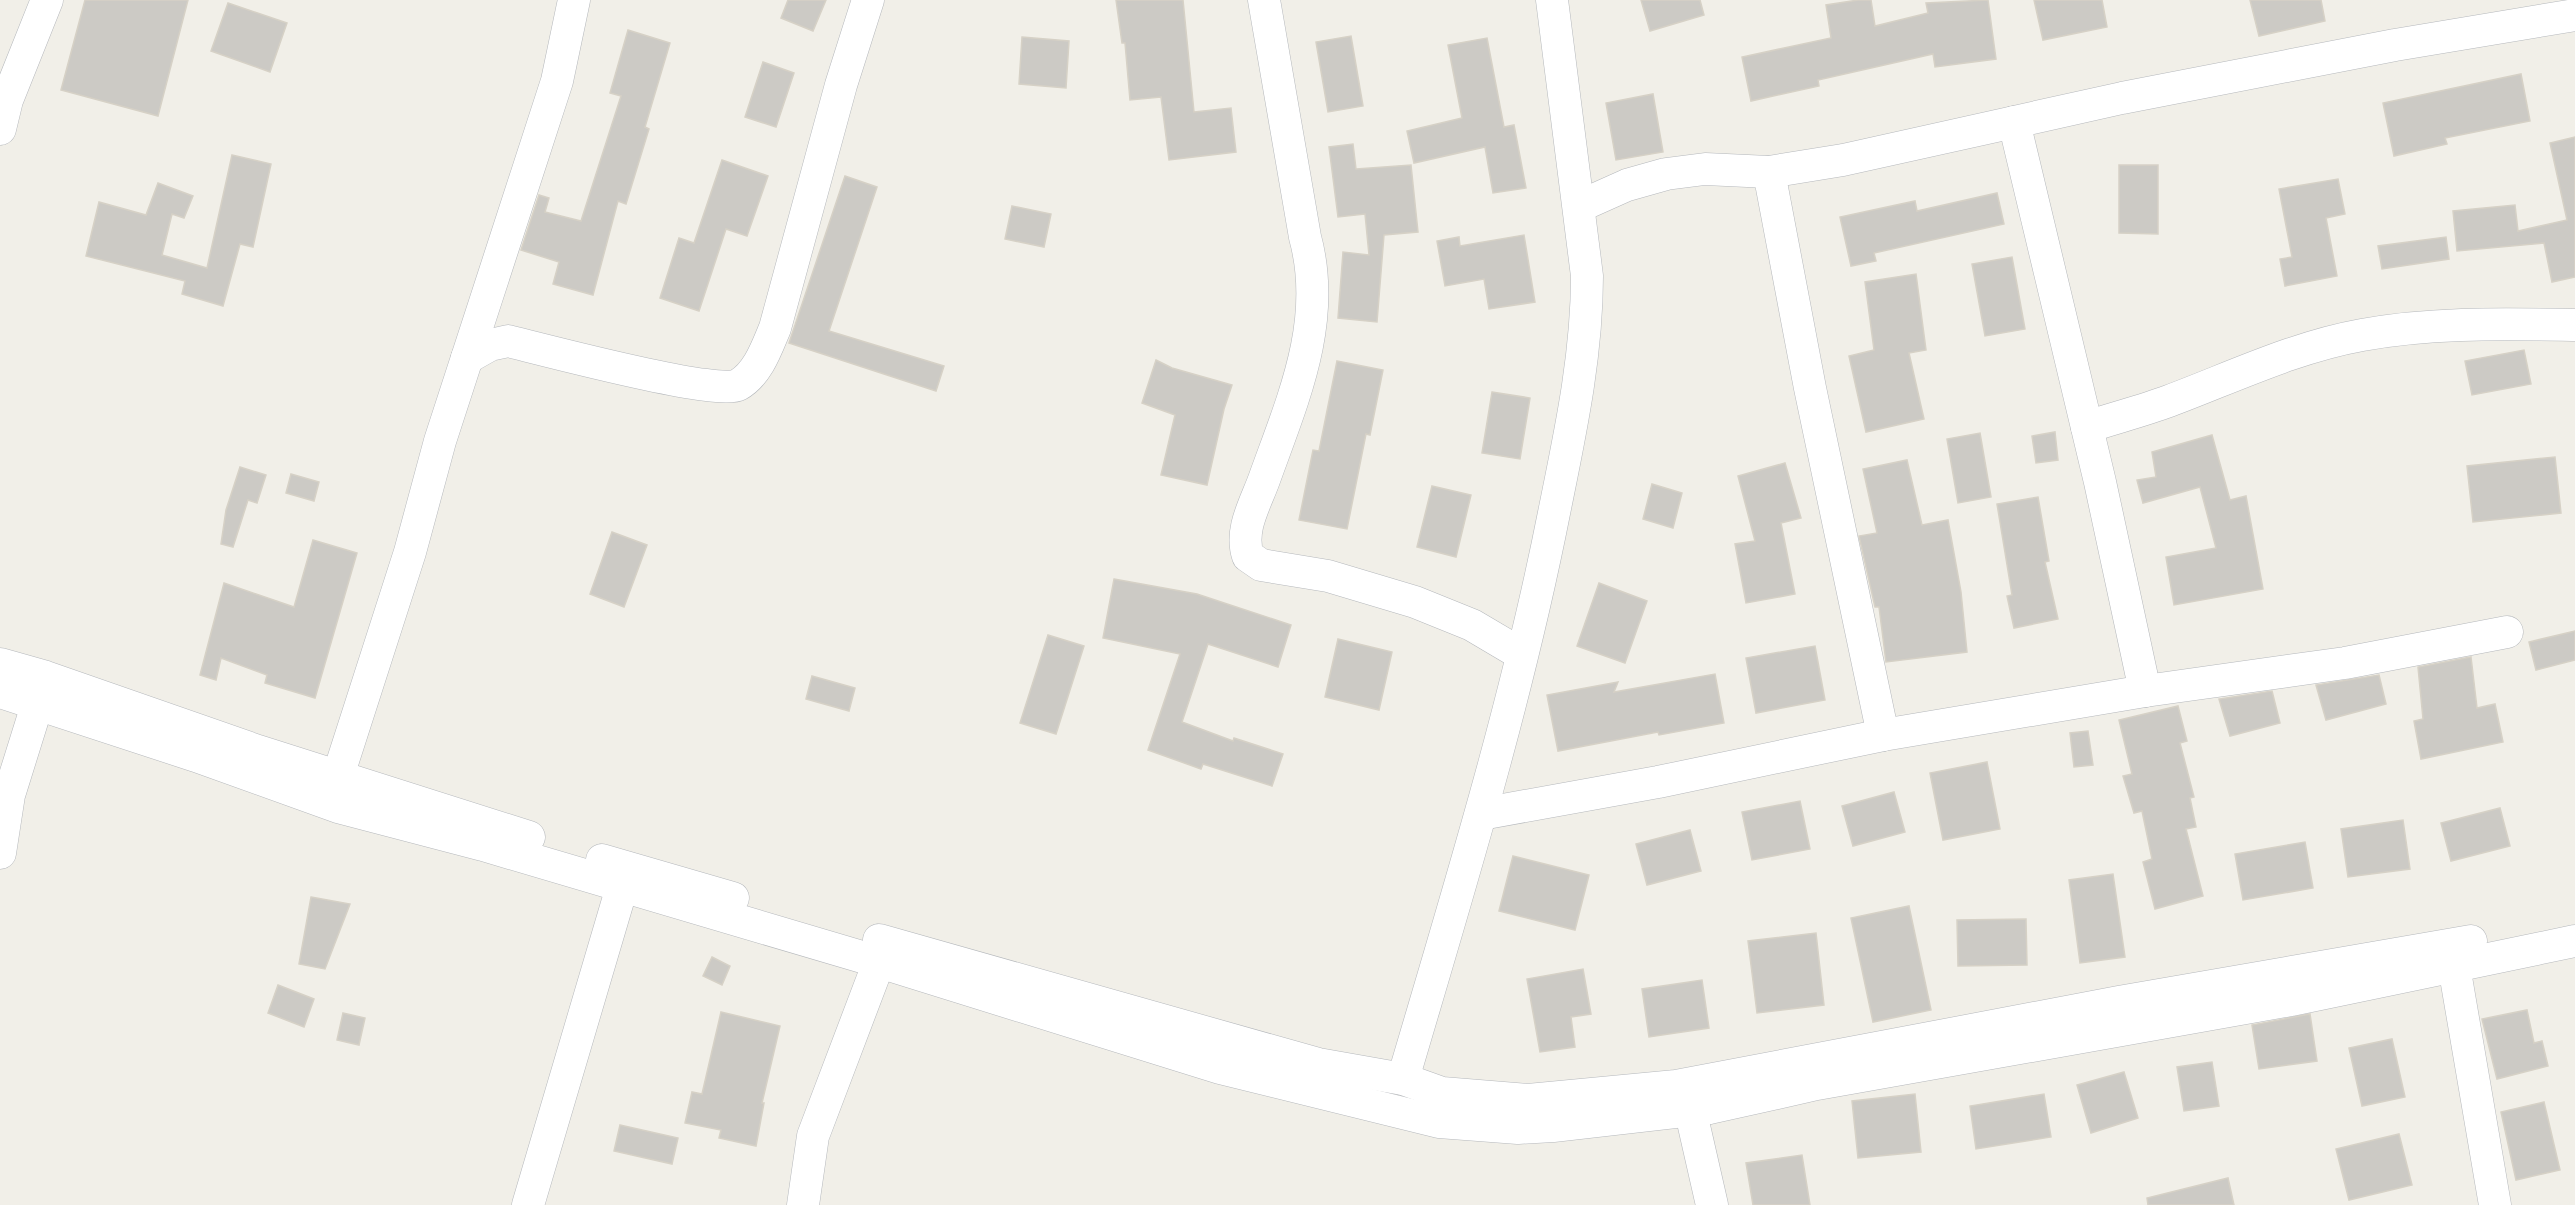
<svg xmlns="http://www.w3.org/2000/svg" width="2575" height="1205" viewBox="0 0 2575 1205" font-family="'PT Sans Narrow',sans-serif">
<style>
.building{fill:#cccac5;stroke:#d6d1c6;stroke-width:1.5}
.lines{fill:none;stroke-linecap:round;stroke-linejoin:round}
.minor-casing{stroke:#b5b8bc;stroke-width:33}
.minor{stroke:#fff;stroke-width:32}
</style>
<rect width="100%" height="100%" fill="#f1efe8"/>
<!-- building -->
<g class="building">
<path d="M85,0H188L158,116L61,90Z"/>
<path d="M788,0H826L813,31L781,18Z"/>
<path d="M1116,0H1183L1194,112L1231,108L1236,152L1169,160L1161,97L1130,100L1125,43H1122Z"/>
<path d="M1641,0H1700L1704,15L1650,31Z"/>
<path d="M1858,0H1871L1875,26L1928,13L1926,3L1988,0L1996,59L1935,67L1933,54L1818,80L1819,86L1751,101L1742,57L1831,38L1826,5Z"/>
<path d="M2034,0H2102L2107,27L2043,40Z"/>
<path d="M2250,0H2321L2325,21L2259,36Z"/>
<path d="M228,3L287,23L270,72L211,51Z"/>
<path d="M628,30L670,43L645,127L649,129L626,204L618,201L593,295L553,284L559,262L521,250L539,195L549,198L545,212L581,221L621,96L610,93Z"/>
<path d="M1351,36L1363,106L1328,112L1316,42Z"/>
<path d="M1022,37L1069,41L1066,88L1019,84Z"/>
<path d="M1487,38L1504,127L1514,125L1526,188L1493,193L1485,147L1414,163L1407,131L1462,118L1448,45Z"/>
<path d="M763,62L794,73L776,127L745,117Z"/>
<path d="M2521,74L2530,121L2445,138L2447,144L2394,156L2383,103Z"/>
<path d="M1653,94L1663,152L1616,160L1606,103Z"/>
<path d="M2575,137V277L2552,282L2544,243L2457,251L2453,211L2515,205L2518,231L2567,220L2550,143Z"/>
<path d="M1353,144L1356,169L1411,165L1418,232L1384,235L1377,322L1338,318L1343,252L1369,255L1365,214L1338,217L1329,147Z"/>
<path d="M232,155L271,164L253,247L240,244L223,306L182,294L185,281L86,256L99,202L146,215L158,183L193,196L184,218L172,214L162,255L207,268Z"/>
<path d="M722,160L768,176L747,236L726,229L699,311L660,298L679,238L694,243Z"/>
<path d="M2119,165H2158V234L2119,233Z"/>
<path d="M845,176L877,187L829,331L944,366L936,391L789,343Z"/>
<path d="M2338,179L2345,214L2326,218L2337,276L2285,286L2280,259L2292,257L2279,189Z"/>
<path d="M1997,193L2004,224L1874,253L1876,261L1851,266L1840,217L1915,201L1917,211Z"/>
<path d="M1012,206L1051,214L1044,247L1005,239Z"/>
<path d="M1524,235L1535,302L1489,309L1484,279L1445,286L1437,241L1459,237L1460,246Z"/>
<path d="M2446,237L2449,259L2382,269L2378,246Z"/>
<path d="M2012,257L2025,329L1985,336L1972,264Z"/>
<path d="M1916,274L1926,350L1909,353L1924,419L1866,432L1849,356L1874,350L1865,282Z"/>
<path d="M2524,350L2531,384L2472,395L2465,361Z"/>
<path d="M1156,360L1172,368L1232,385L1224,409L1207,485L1161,475L1175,415L1142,403Z"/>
<path d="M1337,361L1383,370L1370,435L1366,434L1347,529L1299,520L1313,450L1319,451Z"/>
<path d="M1492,392L1530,398L1520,459L1482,453Z"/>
<path d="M2055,432L2058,460L2036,463L2032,436Z"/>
<path d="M1980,433L1991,497L1958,503L1947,439Z"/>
<path d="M2212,435L2230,500L2246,496L2263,589L2174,605L2166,557L2216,548L2200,487L2143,503L2137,480L2156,477L2152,452Z"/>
<path d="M2555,457L2561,513L2473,522L2467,466Z"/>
<path d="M1907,460L1922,525L1948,520L1961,592L1967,652L1886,662L1879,607H1875L1859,536L1877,533L1863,469Z"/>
<path d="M1785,463L1801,518L1781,523L1795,594L1746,603L1735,544L1755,541L1738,476Z"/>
<path d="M240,467L266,475L257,503L248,500L233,547L221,544L226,510Z"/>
<path d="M291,474L319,482L314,501L286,493Z"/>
<path d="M1652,484L1682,493L1673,528L1643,519Z"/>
<path d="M1432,486L1471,495L1456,557L1417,547Z"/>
<path d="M2038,497L2049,561L2045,562L2058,619L2014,628L2007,596L2012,595L1997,504Z"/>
<path d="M612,532L647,545L624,607L590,594Z"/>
<path d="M313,540L357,553L315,698L265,683L267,675L221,658L216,680L200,675L224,583L294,607Z"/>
<path d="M1114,579L1197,594L1291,625L1278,667L1208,644L1182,722L1233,741L1234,738L1283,754L1272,786L1203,764L1201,769L1148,750L1180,654L1103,638Z"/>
<path d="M1599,583L1647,601L1625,663L1577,646Z"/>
<path d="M2575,631V660L2536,670L2529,642Z"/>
<path d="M1048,635L1084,646L1056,734L1020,723Z"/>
<path d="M1338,639L1392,652L1379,710L1325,697Z"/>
<path d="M1815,646L1825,700L1756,713L1746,658Z"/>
<path d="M2471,657L2477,708L2495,704L2503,742L2421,759L2414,721L2423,719L2418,667Z"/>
<path d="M1715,674L1724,723L1659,735L1658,732L1558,751L1547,695L1618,682L1614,692Z"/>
<path d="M2379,675L2386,704L2326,720L2316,685Z"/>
<path d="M812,676L855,688L849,711L806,699Z"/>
<path d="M2272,691L2280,723L2230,736L2219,699Z"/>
<path d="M2178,706L2187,741L2180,743L2194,797L2190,798L2196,827L2186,829L2203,896L2155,909L2143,862L2152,859L2142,811L2134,813L2123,776L2132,774L2119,720Z"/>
<path d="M2088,731L2093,765L2074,767L2070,733Z"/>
<path d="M1987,762L2000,829L1943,840L1930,773Z"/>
<path d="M1894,792L1905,832L1853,846L1842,806Z"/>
<path d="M1800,801L1810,849L1752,860L1742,812Z"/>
<path d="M2500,808L2510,846L2451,861L2441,823Z"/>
<path d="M2403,820L2410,869L2348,877L2341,829Z"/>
<path d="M1690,830L1701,871L1647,885L1636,844Z"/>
<path d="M2305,842L2313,888L2243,900L2235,854Z"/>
<path d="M1513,856L1589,875L1575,930L1499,911Z"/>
<path d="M2113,874L2125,957L2080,963L2069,880Z"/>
<path d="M311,897L350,904L325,969L299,964Z"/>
<path d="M1909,906L1931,1010L1873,1022L1851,918Z"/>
<path d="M2026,919L2027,965L1958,966L1957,920Z"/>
<path d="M1816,933L1824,1005L1757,1013L1748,941Z"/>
<path d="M712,957L730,966L722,985L703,976Z"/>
<path d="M1583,969L1591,1014L1571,1017L1575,1047L1540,1052L1527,979Z"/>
<path d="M1702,980L1709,1028L1649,1037L1642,989Z"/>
<path d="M278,985L314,999L304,1027L268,1013Z"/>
<path d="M2527,1010L2534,1043L2542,1041L2548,1066L2497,1079L2482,1019Z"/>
<path d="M721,1012L780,1026L762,1103H764L756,1146L719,1138L721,1130L685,1123L692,1092L702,1094Z"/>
<path d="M343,1013L365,1018L359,1045L337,1040Z"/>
<path d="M2310,1014L2317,1061L2259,1069L2252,1025Z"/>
<path d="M2392,1039L2405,1097L2362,1106L2349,1048Z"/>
<path d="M2212,1062L2219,1106L2184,1111L2177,1067Z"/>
<path d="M2124,1072L2138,1118L2091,1133L2077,1085Z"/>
<path d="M1915,1094L1921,1152L1858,1158L1852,1101Z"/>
<path d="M2044,1094L2051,1137L1976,1149L1970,1106Z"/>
<path d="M2544,1102L2560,1170L2516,1180L2501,1112Z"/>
<path d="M620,1125L678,1138L672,1164L614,1151Z"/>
<path d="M2399,1134L2412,1185L2349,1200L2336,1149Z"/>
<path d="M1802,1155L1810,1205H1753L1746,1163Z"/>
<path d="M2228,1178L2234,1205H2148L2147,1198Z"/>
</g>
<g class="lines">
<!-- minor casing -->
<g class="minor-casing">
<g id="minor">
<path d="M1264,0L1305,237C1328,321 1293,399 1265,477C1256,503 1239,529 1248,556L1261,565L1328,576L1415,602L1472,625L1521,654"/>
<path d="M2014,122L2100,482L2145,691"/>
<path d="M0,129L7,100L47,0"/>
<path d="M1769,172L1810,388L1883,735"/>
<path d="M1580,206L1627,185L1666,174L1705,169L1769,172L1843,160L2122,98L2395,45L2575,15"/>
<path d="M467,358L490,345L508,341C541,349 718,396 738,385C758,374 767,347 775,328L841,85L868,0"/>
<path d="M2087,427C2114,418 2142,411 2169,401C2233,377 2295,347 2362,335C2432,322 2504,324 2575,325"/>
<path d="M0,664L46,677L258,751L529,837"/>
<path d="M0,692L196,756L338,807L483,845L879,962L1220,1068L1439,1122L1518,1128L1553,1126L1710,1108L1817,1084L2291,1000L2575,941"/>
<path d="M338,776L410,552L440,441L557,81L574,0"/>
<path d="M1481,814L1658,782L1883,735L2145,691L2345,663L2507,632"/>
<path d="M0,853L9,795L43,686"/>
<path d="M602,860L733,898"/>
<path d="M879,940L1318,1064L1403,1079L1442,1093L1528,1100L1676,1086L2119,1002L2471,941"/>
<path d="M2454,966L2495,1205"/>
<path d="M1403,1079C1458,892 1516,705 1554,513C1570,434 1587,357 1587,276L1552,0"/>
<path d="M1686,1091L1712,1205"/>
<path d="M528,1205L622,887"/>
<path d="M803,1205L813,1136L879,962"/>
</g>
</g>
<!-- minor -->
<use href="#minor" class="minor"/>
</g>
</svg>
